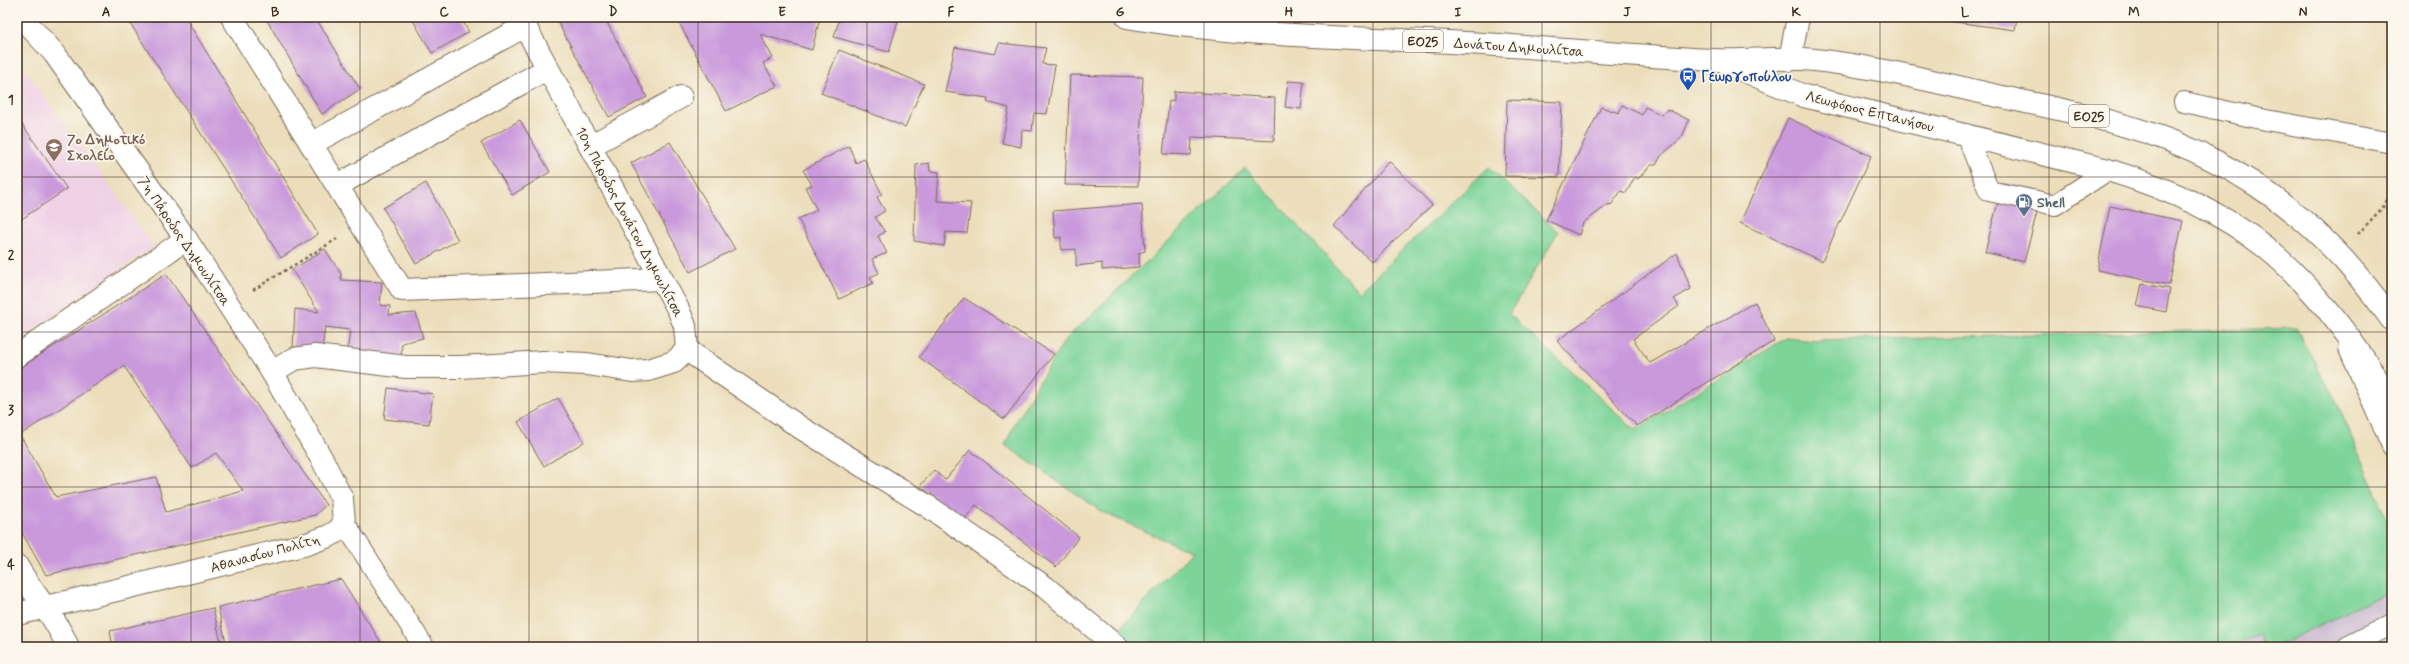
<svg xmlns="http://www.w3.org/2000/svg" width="2409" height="664" viewBox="0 0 2409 664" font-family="Mynerve,sans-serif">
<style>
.built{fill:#efd0e6}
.industrial{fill:#cdbed2}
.green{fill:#7cd499;stroke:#5c7f5c}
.building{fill:#c999dc;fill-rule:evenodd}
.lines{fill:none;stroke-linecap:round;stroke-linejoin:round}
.lane-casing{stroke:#796955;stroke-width:22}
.street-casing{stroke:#796955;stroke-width:24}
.primary-casing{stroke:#796955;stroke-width:24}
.path{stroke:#796955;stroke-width:2.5;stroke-dasharray:3 3;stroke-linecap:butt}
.lane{stroke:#fff;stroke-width:20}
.street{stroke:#fff;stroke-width:22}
.primary{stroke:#fff;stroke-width:22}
.grid{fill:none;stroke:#3b2a1e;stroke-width:1;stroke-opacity:0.55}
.labels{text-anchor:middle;stroke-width:3.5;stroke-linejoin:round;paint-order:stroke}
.shield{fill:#fbf7ec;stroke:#75685c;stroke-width:1}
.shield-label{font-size:13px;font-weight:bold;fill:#3b2a1e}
.street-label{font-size:14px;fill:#3b2a1e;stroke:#fbf7ec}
.transit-label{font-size:14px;font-weight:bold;fill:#164399;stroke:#fbf7ec;text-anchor:start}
.education-label{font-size:14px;font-weight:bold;fill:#785e54;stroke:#fbf7ec;text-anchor:start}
.service-label{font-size:14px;font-weight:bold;fill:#4e5e75;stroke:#fbf7ec;text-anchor:start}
.neatline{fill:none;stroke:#3b2a1e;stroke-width:1.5}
.grid-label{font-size:13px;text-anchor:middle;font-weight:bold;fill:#3b2a1e}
</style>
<rect width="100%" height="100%" fill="#fbf7ec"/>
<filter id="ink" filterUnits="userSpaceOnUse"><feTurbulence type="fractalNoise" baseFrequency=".025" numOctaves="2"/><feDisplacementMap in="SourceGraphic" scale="8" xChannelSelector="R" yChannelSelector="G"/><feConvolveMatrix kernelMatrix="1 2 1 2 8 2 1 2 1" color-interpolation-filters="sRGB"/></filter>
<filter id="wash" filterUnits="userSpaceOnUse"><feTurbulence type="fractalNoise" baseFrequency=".012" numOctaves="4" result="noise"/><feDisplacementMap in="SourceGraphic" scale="16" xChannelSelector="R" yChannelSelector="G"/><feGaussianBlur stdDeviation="0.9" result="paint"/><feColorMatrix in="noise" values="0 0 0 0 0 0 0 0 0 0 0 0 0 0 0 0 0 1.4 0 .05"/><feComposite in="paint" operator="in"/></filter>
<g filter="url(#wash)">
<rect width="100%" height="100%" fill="#ecdebb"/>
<!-- built -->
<path class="built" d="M17,59L154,246L17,341Z"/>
<!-- industrial -->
<g class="industrial">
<path d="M2392,590V647H2275L2300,635Z"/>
<path d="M2260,635L2264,647H2230Z"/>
</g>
<!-- green -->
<path class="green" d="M1489,167L1558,232L1509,314L1635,430L1786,338L1815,341L2296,328L2337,403L2392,531V590L2275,647H2264L2260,635L2230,647H1102L1192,552L1102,512L1005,445L1017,419L1065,340L1245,168L1359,292Z"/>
<g id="blocks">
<!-- building -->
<g class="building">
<path d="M126,17H185L318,234L281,258Z"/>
<path d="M265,17H315L360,89L322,114Z"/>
<path d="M411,17H460L469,32L432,53Z"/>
<path d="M555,17H604L647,97L609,117Z"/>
<path d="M676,17H820L812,50L760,34L773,58L763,63L777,86L726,111Z"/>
<path d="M840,17H899L889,52L834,37Z"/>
<path d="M1917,17H2017L2015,30Z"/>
<path d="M999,43L1046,48L1042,64L1055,65L1047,114L1034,113L1032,131L1022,130L1021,147L1002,143L1009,108L987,102L988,98L945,92L955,47L995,54Z"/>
<path d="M839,50L924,84L905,127L821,93Z"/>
<path d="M1070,75L1143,77L1138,186L1065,185Z"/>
<path d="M1288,81L1304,82L1301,109L1285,107Z"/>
<path d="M1174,91L1275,98L1274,141L1192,137L1191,155L1163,154L1169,101L1174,100Z"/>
<path d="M1507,100L1562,102L1559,177L1505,176Z"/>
<path d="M1622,105L1642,115L1645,107L1662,115L1667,109L1689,120L1682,137L1661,156L1656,165H1651L1638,179L1635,177L1626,193L1621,191L1611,205L1609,204L1583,223L1579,235L1546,220L1601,107L1619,113Z"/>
<path d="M17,117L67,189L17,222Z"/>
<path d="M1788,118L1871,156L1822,261L1740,223Z"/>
<path d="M520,120L550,172L512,195L481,143Z"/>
<path d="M670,142L735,249L690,272L631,163Z"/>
<path d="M849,146L856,163L864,159L882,194L877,197L885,211L875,217L885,232L878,236L887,253L872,259L879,273L870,277L873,283L839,299L798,219L817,210L805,187L812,185L803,170Z"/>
<path d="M1389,161L1432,205L1372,262L1334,226Z"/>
<path d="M929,163L930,171L939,172L937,201L971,203L967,233L946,232L944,246L914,241L916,165Z"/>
<path d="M426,183L458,240L416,264L383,208Z"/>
<path d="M2003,183L2042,193L2024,262L1985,252Z"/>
<path d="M1142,204L1145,251L1139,253V267L1102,270V263L1076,266V249L1061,250V237L1055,238L1053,211Z"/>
<path d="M2110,206L2183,221L2169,285L2097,270Z"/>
<path d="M325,249L341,274V280L382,282L380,305L390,306L389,315L416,313L423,338L402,343L401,358L347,353L350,330L325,327L322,350L293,347L295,309L319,312L292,270Z"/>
<path d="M1677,253L1691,289L1674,299L1679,306L1633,339L1650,363L1755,302L1774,341L1637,426L1557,341Z"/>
<path d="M166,274L326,505L315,515L46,575L17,524V511L20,510L17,505V370ZM124,366L192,468L216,453L243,491L166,512L156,477L56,497L20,435Z"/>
<path d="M2142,284L2170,289L2166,312L2137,306Z"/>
<path d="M964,298L1054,354L1004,419L919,357Z"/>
<path d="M388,388L433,394L429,424L384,419Z"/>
<path d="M558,398L584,442L544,466L518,422Z"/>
<path d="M970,450L1079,537L1056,567L976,505L964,520L920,486L934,470L945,480Z"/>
<path d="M341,579L384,647H227L218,607Z"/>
<path d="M213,608L222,647H113L110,631Z"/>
</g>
</g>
</g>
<g filter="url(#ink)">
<use href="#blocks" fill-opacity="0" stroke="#796955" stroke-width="1"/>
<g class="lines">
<!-- lane casing -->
<g class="lane-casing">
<g id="lane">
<path d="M2184,102L2266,120L2392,143"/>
<path d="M1966,134L1989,191L2055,205L2108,170"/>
<path d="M2349,349L2392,446"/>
<path d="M344,522L424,647"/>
<path d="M2347,647L2392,624"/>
</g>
</g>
<!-- street casing -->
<g class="street-casing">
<g id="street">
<path d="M232,17L402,290L662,279"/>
<path d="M1790,60L1798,17"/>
<path d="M311,144L525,26"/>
<path d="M590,146L681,97"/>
<path d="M338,185L547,69"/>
<path d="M687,350L801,428L929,507L1045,587L1117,647"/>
<path d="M17,356L186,239"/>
<path d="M272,372L294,359L315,356L406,367H460L543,362L587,364L632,371L648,370L674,362L687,350L685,326L679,311L520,17"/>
<path d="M17,566C34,596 54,614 68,647"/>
<path d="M17,614L307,544L329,536L339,530L344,522L342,499L323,461L272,372L186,239L54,53L21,17"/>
</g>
</g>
<!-- primary casing -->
<g class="primary-casing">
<g id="primary">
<path d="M1127,17C1233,36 1343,37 1450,42C1538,47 1626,55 1713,60C1747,62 1781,56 1815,60C1879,67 1943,84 2007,98C2077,113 2148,126 2213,160C2290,200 2342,250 2392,320"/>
<path d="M1728,64L1804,96L2108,170C2164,187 2219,210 2265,247C2317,289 2358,346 2392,403"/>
</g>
</g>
<!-- path -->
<g class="path">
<path d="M2358,234L2384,206L2392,189"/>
<path d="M253,290L337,239"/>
</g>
<!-- lane -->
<use href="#lane" class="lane"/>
<!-- street -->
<use href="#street" class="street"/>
<!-- primary -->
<use href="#primary" class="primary"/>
</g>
</g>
<!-- grid -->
<path class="grid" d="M191,17V647M360,17V647M529,17V647M698,17V647M867,17V647M1036,17V647M1204,17V647M1373,17V647M1542,17V647M1711,17V647M1880,17V647M2049,17V647M2218,17V647M17,177H2392M17,332H2392M17,487H2392"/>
<!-- icons -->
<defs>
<g id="bus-pin" transform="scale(0.9)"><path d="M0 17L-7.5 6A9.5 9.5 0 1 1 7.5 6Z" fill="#1a4fb4" stroke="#fbf7ec"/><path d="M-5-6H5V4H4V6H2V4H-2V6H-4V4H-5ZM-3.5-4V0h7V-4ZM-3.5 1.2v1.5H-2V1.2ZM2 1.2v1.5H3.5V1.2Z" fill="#fff"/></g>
<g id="school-pin" transform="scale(0.9)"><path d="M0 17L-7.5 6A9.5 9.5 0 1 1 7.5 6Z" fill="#8d6e63" stroke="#fbf7ec"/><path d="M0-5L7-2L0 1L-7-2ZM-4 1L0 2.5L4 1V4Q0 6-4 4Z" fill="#fff"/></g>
<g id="fuel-pin" transform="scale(0.9)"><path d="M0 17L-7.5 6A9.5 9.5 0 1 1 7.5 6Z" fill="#5c6f8a" stroke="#fbf7ec"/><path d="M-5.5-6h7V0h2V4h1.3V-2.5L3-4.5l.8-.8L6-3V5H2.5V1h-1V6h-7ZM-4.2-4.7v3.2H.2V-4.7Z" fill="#fff"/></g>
</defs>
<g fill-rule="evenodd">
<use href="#bus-pin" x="1688" y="76"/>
<use href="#school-pin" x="54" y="147"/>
<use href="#fuel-pin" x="2024" y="202"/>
</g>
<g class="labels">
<!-- shield labels -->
<g class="shield">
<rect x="1403" y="30" width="40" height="22" rx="3"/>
<rect x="2069" y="105" width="40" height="22" rx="3"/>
</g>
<g class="shield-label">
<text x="1423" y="46">ΕΟ25</text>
<text x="2089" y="121">ΕΟ25</text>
</g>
<!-- street labels -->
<g class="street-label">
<text transform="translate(1519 47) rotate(4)" y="5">Δονάτου Δημουλίτσα</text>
<text transform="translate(1870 111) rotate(14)" y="5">Λεωφόρος Επτανήσου</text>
<text transform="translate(630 222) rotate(62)" y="5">10η Πάροδος Δονάτου Δημουλίτσα</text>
<text transform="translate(185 241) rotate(56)" y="5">7η Πάροδος Δημουλίτσα</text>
<text transform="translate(265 553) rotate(-15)" y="5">Αθανασίου Πολίτη</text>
</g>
<!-- transit labels -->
<g class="transit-label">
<text x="1701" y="81">Γεωργοπούλου</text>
</g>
<!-- education labels -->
<g class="education-label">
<text x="67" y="144">7ο Δημοτικό<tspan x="67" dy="16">Σχολείο</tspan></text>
</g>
<!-- service labels -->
<g class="service-label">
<text x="2037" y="207">Shell</text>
</g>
</g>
<!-- margin -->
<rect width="2409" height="664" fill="none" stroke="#fbf7ec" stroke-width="44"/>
<rect x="22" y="22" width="2365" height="620" class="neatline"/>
<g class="grid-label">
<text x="106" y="16">A</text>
<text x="275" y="16">B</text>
<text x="444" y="16">C</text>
<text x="613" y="16">D</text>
<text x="782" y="16">E</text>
<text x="951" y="16">F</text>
<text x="1120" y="16">G</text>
<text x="1289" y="16">H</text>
<text x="1458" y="16">I</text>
<text x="1627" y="16">J</text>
<text x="1796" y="16">K</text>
<text x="1965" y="16">L</text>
<text x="2134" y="16">M</text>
<text x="2303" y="16">N</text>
<text x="11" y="104">1</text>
<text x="11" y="259">2</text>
<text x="11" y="414">3</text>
<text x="11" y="569">4</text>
</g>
</svg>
